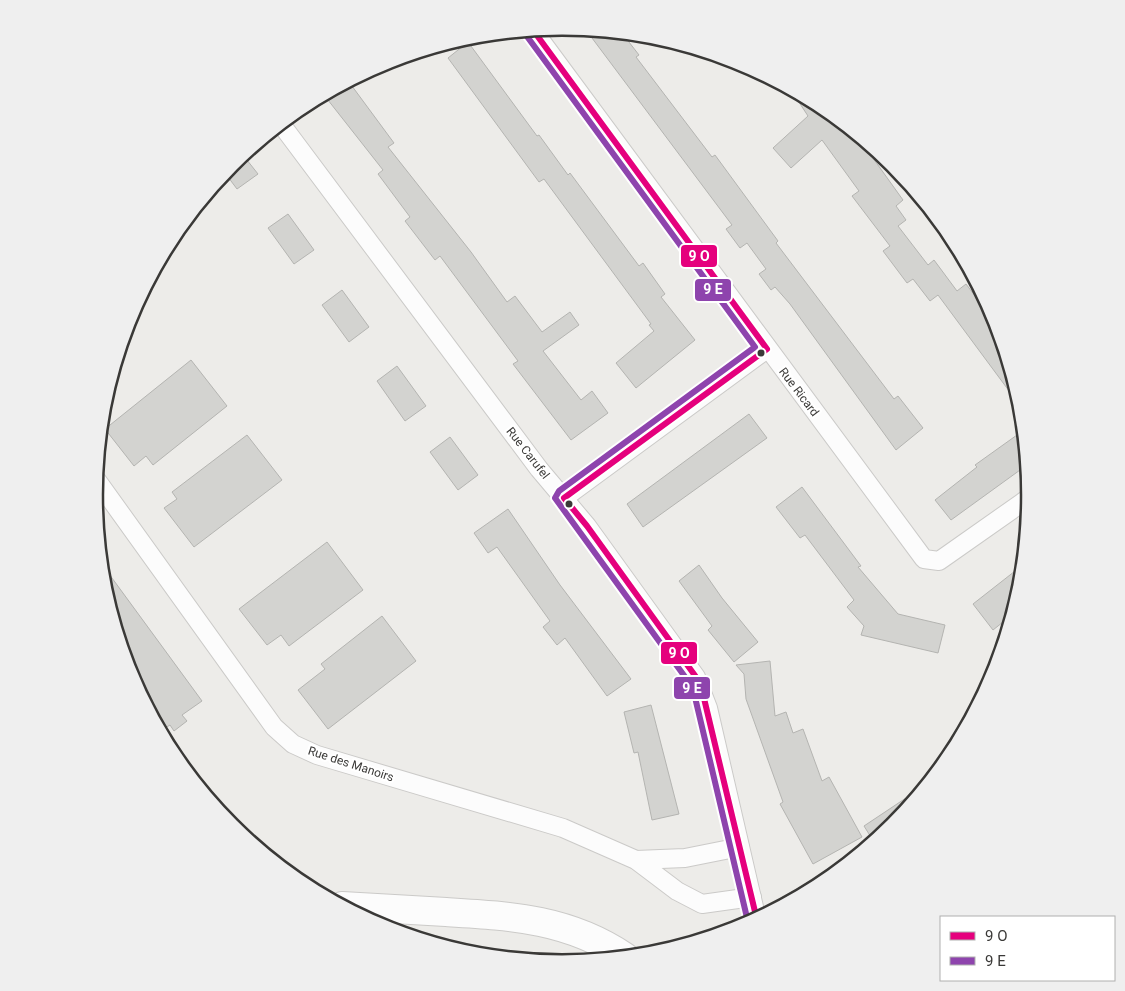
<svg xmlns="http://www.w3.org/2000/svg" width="1125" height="991" viewBox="0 0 1125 991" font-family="Roboto,sans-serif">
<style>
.building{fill:#d3d3d0;stroke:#b4b4b1}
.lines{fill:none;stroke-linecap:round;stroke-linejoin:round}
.minor-casing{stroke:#cbcac8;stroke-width:20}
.motorway-casing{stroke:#cbcac8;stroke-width:30}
.minor{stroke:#fcfcfc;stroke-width:18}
.motorway{stroke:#fcfcfc;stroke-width:28}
.bus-1-casing{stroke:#fff;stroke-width:10}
.bus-2-casing{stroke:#fff;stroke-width:10}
.bus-1{stroke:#e5007d;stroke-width:6}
.bus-2{stroke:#8e44ad;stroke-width:6}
.bus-dot{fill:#3a3937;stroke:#fff;stroke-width:2}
.labels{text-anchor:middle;stroke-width:4.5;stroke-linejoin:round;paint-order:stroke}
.street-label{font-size:12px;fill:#3a3937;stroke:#fff}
.rim{fill:none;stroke:#3a3937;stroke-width:2.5}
.line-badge{stroke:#fff;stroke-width:2}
.badge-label{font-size:14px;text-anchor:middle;font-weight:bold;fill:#fff}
</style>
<rect width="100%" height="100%" fill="#edece9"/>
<!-- building -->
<g class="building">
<path d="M586,30L622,33L639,55L636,57L712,157L715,155L778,241L776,243L894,399L898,396L923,428L896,450L790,304L775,287L771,290L759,274L766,269L747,243L740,248L726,229L732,225Z"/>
<path d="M468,42L537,136L539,135L568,175L570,173L639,266L643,263L665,294L661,297L695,340L636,388L616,363L654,331L649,325L651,324L544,179L539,182L448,58Z"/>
<path d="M349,82L394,143L388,147L471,252L507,302L515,296L542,332L570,312L579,325L543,351L581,400L592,391L608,413L571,440L513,364L518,361L440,256L435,260L405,221L410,217L378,174L383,170L324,95Z"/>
<path d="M791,90L823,107L855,133L903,200L896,206L906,220L898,226L928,265L934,260L957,291L966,284L997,325L1021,402L1018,403L938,295L930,301L913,279L907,283L883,251L890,246L852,196L859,191L822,140L791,168L773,148L808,116Z"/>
<path d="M243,155L258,174L237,189L225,173Z"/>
<path d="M288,214L314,250L294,264L268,228Z"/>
<path d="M342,290L369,327L349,342L322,305Z"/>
<path d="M191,360L227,406L153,465L146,456L134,466L105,429Z"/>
<path d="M397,366L426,406L405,421L377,381Z"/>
<path d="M749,414L767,438L643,527L627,504Z"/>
<path d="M1024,430L1027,465L951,520L935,500L977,467L975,465Z"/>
<path d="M247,435L282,480L194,547L164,508L177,499L172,492Z"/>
<path d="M450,437L478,475L458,490L430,452Z"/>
<path d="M802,487L861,566L858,567L898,614L945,625L938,653L861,635L864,626L847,607L854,600L805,535L800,538L776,507Z"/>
<path d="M508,509L560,585L631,679L607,696L565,638L557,645L543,627L550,621L497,547L488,553L474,533Z"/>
<path d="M327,542L363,590L289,646L281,635L267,645L239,609Z"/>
<path d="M101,563L202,701L182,715L187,721L174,731L170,725L160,731L130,674L103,587Z"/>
<path d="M1024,564L1021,587L1013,614L993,630L973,604Z"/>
<path d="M699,565L722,598L758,642L734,662L708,630L712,626L679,581Z"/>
<path d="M382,616L416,661L328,729L298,690L325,669L321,664Z"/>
<path d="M770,661L775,716L786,712L793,733L803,729L822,781L829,777L862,837L813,864L780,804L783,802L746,699L744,674L736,665Z"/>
<path d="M651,705L679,814L652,820L638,752L634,753L624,712Z"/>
<path d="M918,790L921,793L893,827L874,842L864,826Z"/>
</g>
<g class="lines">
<!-- minor casing -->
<g class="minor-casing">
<g id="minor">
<path d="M533,30L924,559L939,561L1030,497"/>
<path d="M281,124L539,469L587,526L696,677L708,708L757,920"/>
<path d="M96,479L274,727L293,744L317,755L563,828L636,860L677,891L702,904L752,897"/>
<path d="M564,498L767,349"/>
<path d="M636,860L685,858L740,847"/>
</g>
</g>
<!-- motorway casing -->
<g class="motorway-casing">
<path id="motorway" d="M342,906C377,908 411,910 446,912C512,916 569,919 625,957"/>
</g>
<!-- minor -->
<use href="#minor" class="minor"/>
<!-- motorway -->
<use href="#motorway" class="motorway"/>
<!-- bus-1 casing -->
<g class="bus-1-casing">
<path id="bus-1" d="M533,30L767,349L564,498L587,526L696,677L702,690L757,920"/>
</g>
<!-- bus-2 casing -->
<g class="bus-2-casing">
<path id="bus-2" d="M526,35L755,347L559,491L555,498L688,681L694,693L748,922"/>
</g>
<!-- bus-1 -->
<use href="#bus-1" class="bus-1"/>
<!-- bus-2 -->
<use href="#bus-2" class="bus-2"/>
</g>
<!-- markers -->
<g class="bus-dot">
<circle cx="761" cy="353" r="4.5"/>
<circle cx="569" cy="504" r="4.5"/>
</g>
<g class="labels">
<!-- street labels -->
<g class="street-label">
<text transform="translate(799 392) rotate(53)" y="4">Rue Ricard</text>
<text transform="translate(528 453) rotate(52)" y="4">Rue Carufel</text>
<text transform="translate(351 764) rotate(18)" y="4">Rue des Manoirs</text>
</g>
</g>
<!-- crop -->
<path d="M0 0H1125V991H0ZM103 495a459 459 0 1 1 918 0a459 459 0 1 1-918 0Z" fill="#efefef" fill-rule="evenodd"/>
<path class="rim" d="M103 495a459 459 0 1 1 918 0a459 459 0 1 1-918 0Z"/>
<g class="line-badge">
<rect x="680" y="244" width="38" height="24" rx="5" fill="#e5007d"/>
<rect x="694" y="278" width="38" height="24" rx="5" fill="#8e44ad"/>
<rect x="660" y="641" width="38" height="24" rx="5" fill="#e5007d"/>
<rect x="673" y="676" width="38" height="24" rx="5" fill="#8e44ad"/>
</g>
<g class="badge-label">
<text x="699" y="261">9 O</text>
<text x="713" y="294">9 E</text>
<text x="679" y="658">9 O</text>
<text x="692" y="693">9 E</text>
</g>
<!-- legend -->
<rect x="940" y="916" width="175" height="65" fill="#ffffff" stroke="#b0b0af"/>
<rect x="950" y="932" width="25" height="8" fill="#e5007d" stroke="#b0b0af"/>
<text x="985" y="941" font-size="15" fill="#3a3937">9 O</text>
<rect x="950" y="957" width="25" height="8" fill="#8e44ad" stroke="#b0b0af"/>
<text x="985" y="966" font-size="15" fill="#3a3937">9 E</text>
</svg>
